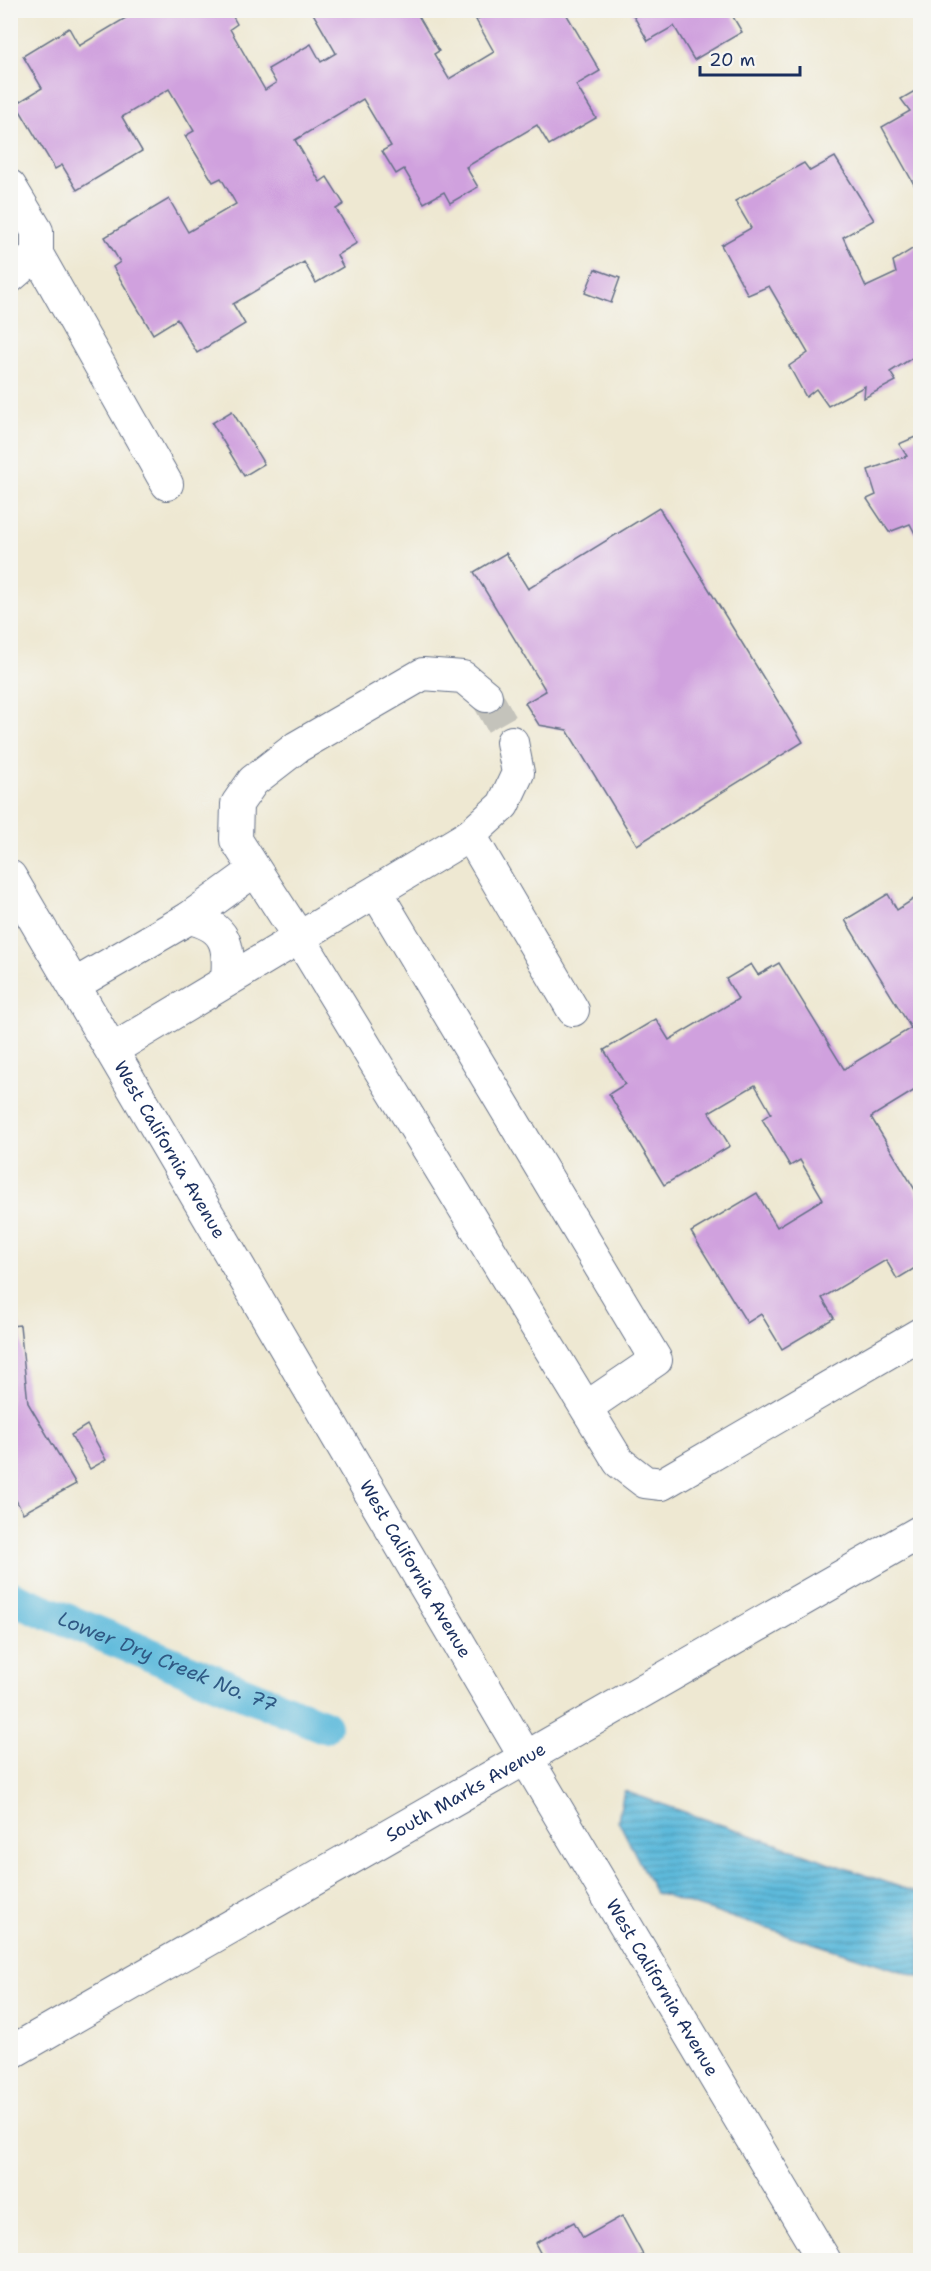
<svg xmlns="http://www.w3.org/2000/svg" width="931" height="2271" viewBox="0 0 931 2271" font-family="'Shantell Sans',sans-serif">
<style>
.water{fill:url(#water-rules);stroke:#3c749c;stroke-width:1.5}
.lines{fill:none;stroke-linecap:round;stroke-linejoin:round}
.canal{stroke:#5dbadb;stroke-width:34}
.building{fill:#d0a1de}
.minor-tunnel{stroke:#c4c3bb;stroke-width:32;stroke-dasharray:32 16;stroke-linecap:butt}
.minor-casing{stroke:#657087;stroke-width:34}
.tertiary-casing{stroke:#657087;stroke-width:35}
.secondary-casing{stroke:#657087;stroke-width:35}
.minor{stroke:#fff;stroke-width:32}
.tertiary{stroke:#fff;stroke-width:33}
.secondary{stroke:#fff;stroke-width:33}
.labels{text-anchor:middle;stroke-width:4.5;stroke-linejoin:round;paint-order:stroke}
.street-label{font-size:18px;fill:#1b2f5e;stroke:#f6f6f2}
.water-label{font-size:20px;font-style:italic;fill:#2f5984;stroke:#f6f6f2}
</style>
<defs>
<pattern id="water-rules" width="6" height="5" patternUnits="userSpaceOnUse" patternTransform="scale(1.5)"><rect width="6" height="5" fill="#5dbadb"/><path d="M0 2.5h6" fill="none" stroke="#4c98b5"/></pattern>
</defs>
<rect width="100%" height="100%" fill="#f6f6f2"/>
<filter id="ink" filterUnits="userSpaceOnUse"><feTurbulence type="fractalNoise" baseFrequency=".0167" numOctaves="2"/><feDisplacementMap in="SourceGraphic" scale="12" xChannelSelector="R" yChannelSelector="G"/><feConvolveMatrix kernelMatrix="1 2 1 2 8 2 1 2 1" color-interpolation-filters="sRGB"/></filter>
<filter id="wash" filterUnits="userSpaceOnUse"><feTurbulence type="fractalNoise" baseFrequency=".008" numOctaves="4" result="noise"/><feDisplacementMap in="SourceGraphic" scale="24" xChannelSelector="R" yChannelSelector="G"/><feGaussianBlur stdDeviation="1.35" result="paint"/><feColorMatrix in="noise" values="0 0 0 0 0 0 0 0 0 0 0 0 0 0 0 0 0 1.4 0 .05"/><feComposite in="paint" operator="in"/></filter>
<g filter="url(#wash)">
<rect width="100%" height="100%" fill="#eee8d2"/>
<!-- water -->
<path class="water" d="M624,1791L920,1894V1977L655,1893L618,1820Z"/>
<g class="lines">
<!-- canal -->
<path class="canal" id="s1" d="M10,1597L324,1726"/>
</g>
<g id="blocks">
<!-- building -->
<g class="building">
<path d="M139,10H229L237,24L230,29L265,90L276,83L268,69L311,44L321,62L336,53L311,10H415L439,51L434,54L449,79L494,52L476,20L492,10H564L600,71L576,85L596,118L549,145L537,125L466,167L478,187L450,203L444,192L424,203L404,169L396,174L382,151L391,146L363,99L295,140L320,182L327,177L344,204L336,209L357,243L337,255L343,267L316,283L304,262L233,304L245,324L197,353L177,319L153,334L113,267L120,262L105,237L169,199L188,232L236,204L221,178L213,182L185,136L194,131L169,89L122,117L142,151L77,190L62,165L55,169L16,104L42,88L23,56L69,28L79,46Z"/>
<path d="M630,10H729L742,32L694,60L674,26L648,41Z"/>
<path d="M920,88V195L882,127L910,111L901,99Z"/>
<path d="M835,157L874,220L843,237L866,287L896,273L893,261L920,244V353L890,372L896,381L864,398L865,386L828,406L816,389L806,397L789,366L808,353L769,286L748,295L721,245L751,228L735,201L804,163L810,171Z"/>
<path d="M595,269L620,278L611,303L585,293Z"/>
<path d="M232,411L264,464L244,476L212,423Z"/>
<path d="M920,435V543L910,524L889,532L867,499L876,495L868,470L907,456L899,444Z"/>
<path d="M659,508L803,742L637,845L567,730L539,725L525,703L546,691L474,572L506,553L528,589Z"/>
<path d="M888,894L897,910L920,895V1087L871,1117L920,1198V1265L897,1279L886,1260L822,1298L834,1318L782,1349L761,1314L747,1323L691,1232L757,1193L777,1227L823,1199L800,1160L790,1166L762,1119L771,1113L755,1085L709,1112L730,1146L664,1185L609,1094L625,1084L604,1050L656,1019L669,1040L738,999L726,979L751,964L758,975L779,963L844,1069L911,1028L845,920Z"/>
<path d="M20,1325L28,1403L76,1484L23,1513L10,1489V1326Z"/>
<path d="M87,1425L106,1460L90,1469L71,1435Z"/>
<path d="M622,2216L643,2255L636,2258L637,2260H544L535,2243L574,2222L583,2238Z"/>
</g>
</g>
</g>
<g filter="url(#ink)">
<use href="#blocks" fill-opacity="0" stroke="#657087" stroke-width="1.5"/>
<g class="lines">
<!-- minor-tunnel -->
<path class="minor-tunnel" d="M486,696L512,742"/>
<!-- minor casing -->
<g class="minor-casing">
<g id="minor">
<path d="M10,186L37,231V254L10,277"/>
<path d="M37,254L167,484"/>
<path d="M486,696L463,677L423,674L297,747L253,781L237,804L236,840L300,939L619,1462L645,1482L662,1484L920,1334"/>
<path d="M470,835L573,1010"/>
<path d="M376,892L656,1360L587,1407"/>
<path d="M189,918C226,926 230,945 227,979"/>
<path d="M74,985L189,918L255,870"/>
<path d="M112,1050L470,835L503,805L518,773L512,742"/>
</g>
</g>
<!-- tertiary casing -->
<g class="tertiary-casing">
<g id="tertiary">
<path id="s2" d="M526,1758L824,2260"/>
</g>
</g>
<!-- secondary casing -->
<g class="secondary-casing">
<g id="secondary">
<path id="s3" d="M10,877L526,1758"/>
<path id="s4" d="M10,2053L920,1532"/>
</g>
</g>
<!-- minor -->
<use href="#minor" class="minor"/>
<!-- tertiary -->
<use href="#tertiary" class="tertiary"/>
<!-- secondary -->
<use href="#secondary" class="secondary"/>
</g>
</g>
<g class="labels">
<!-- street labels -->
<g class="street-label">
<text dy="6" stroke="none"><textPath href="#s3" startOffset="316">West California Avenue</textPath></text>
<text dy="6" stroke="none"><textPath href="#s3" startOffset="802">West California Avenue</textPath></text>
<text dy="6" stroke="none"><textPath href="#s4" startOffset="525">South Marks Avenue</textPath></text>
<text dy="6" stroke="none"><textPath href="#s2" startOffset="267">West California Avenue</textPath></text>
</g>
<!-- water labels -->
<g class="water-label">
<text dy="7" stroke="none"><textPath href="#s1" startOffset="170">Lower Dry Creek No. 77</textPath></text>
</g>
</g>
<!-- margin -->
<rect width="931" height="2271" fill="none" stroke="#f6f6f2" stroke-width="36"/>
<!-- scale -->
<path d="M700 66v9h100v-9" fill="none" stroke="#1b2f5e" stroke-width="3"/>
<text x="709" y="66" font-size="18" fill="#1b2f5e" stroke="#f6f6f2" stroke-width="4.5" paint-order="stroke">20 m</text>
</svg>
